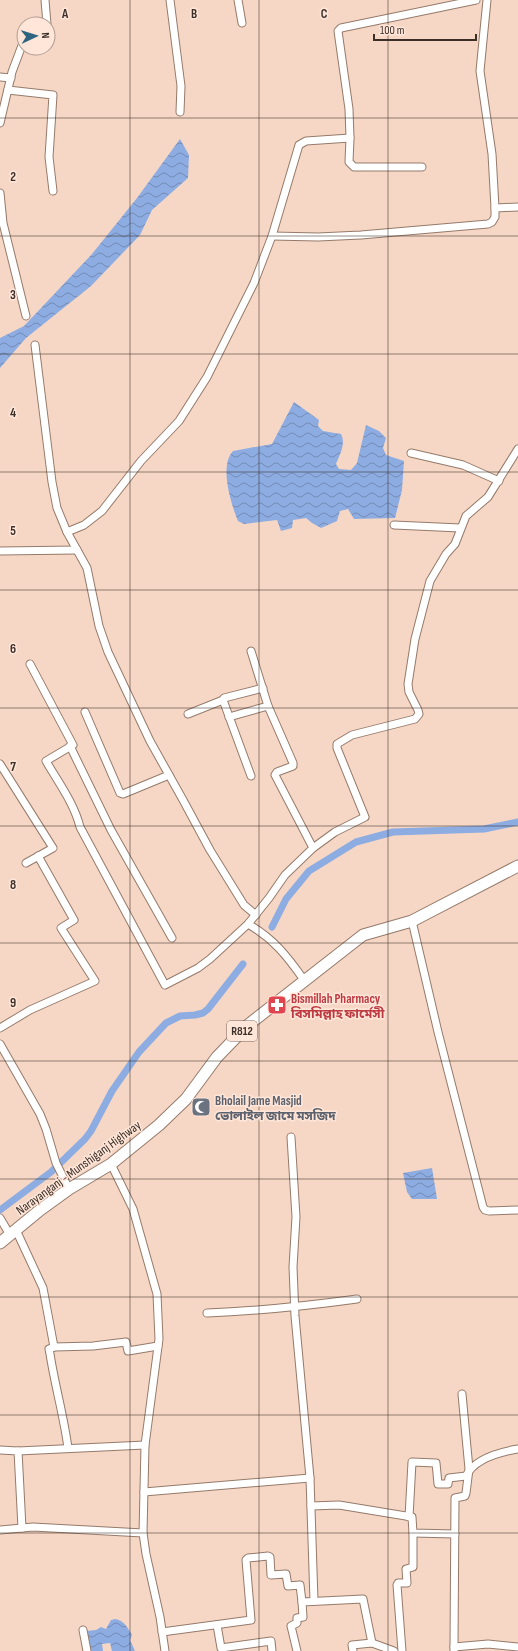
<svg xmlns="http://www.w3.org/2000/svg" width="518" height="1651" viewBox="0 0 518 1651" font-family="'Sofia Sans Condensed','Noto Sans Bengali',sans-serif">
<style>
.water{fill:url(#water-waves)}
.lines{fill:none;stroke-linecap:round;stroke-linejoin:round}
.canal{stroke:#8dace1;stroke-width:7}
.street-casing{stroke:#957a6a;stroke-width:9}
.primary-casing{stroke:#957a6a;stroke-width:13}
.street{stroke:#fff;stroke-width:7}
.primary{stroke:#fff;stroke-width:11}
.grid{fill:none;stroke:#3b2f28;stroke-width:1;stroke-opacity:0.55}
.labels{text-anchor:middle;stroke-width:3;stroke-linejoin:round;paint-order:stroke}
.shield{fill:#ffe6d8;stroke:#76665d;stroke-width:1}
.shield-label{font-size:12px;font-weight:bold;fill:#3b2f28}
.health-label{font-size:13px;font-weight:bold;fill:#be3a42;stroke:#ffe6d8;text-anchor:start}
.worship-label{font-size:13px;font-weight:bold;fill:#5b616d;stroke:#ffe6d8;text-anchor:start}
.street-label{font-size:13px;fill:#3b2f28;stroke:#ffe6d8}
.grid-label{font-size:13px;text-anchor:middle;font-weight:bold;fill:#3b2f28;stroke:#ffe6d8;stroke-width:3;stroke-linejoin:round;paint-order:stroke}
</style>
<defs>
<pattern id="water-waves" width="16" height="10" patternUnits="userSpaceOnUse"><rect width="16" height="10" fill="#8dace1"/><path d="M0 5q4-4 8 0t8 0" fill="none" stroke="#748cb6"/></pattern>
</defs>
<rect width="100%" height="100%" fill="#f6d7c6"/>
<!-- water -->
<g class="water">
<path d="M180,139L189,155L188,178L152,210L140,235L91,286L26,338L0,368V338L24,326L92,254L137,198Z"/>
<path d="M294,402L319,420L318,426L323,431L341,434C346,444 340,454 336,464L339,469L351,470L357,463L366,425L379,431L386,438L383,448L386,455L404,461L402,490L395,518L354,519L348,509L340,511L337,521L321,528L312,523L306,518L293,520L292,528L281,531L277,520L244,524L238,521C231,504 219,466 233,451L272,444Z"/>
<path d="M432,1168L437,1199H412L407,1192L403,1173Z"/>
<path d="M115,1619C124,1620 128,1628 132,1635L130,1640L135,1651H112L110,1643L102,1644L103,1651H88L86,1631L96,1630L101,1627L106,1629L111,1620Z"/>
</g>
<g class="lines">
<!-- canal -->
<g class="canal">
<path d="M272,927L286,899L309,871L356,842L393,832L484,829L518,822"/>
<path d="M0,1210L51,1172L85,1139L91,1131L112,1091L139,1052L166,1023L180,1016L195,1015L203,1013L208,1009L243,964"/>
</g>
<!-- street casing -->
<g class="street-casing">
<g id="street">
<path d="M45,0L47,24"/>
<path d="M170,0L181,86L180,112"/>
<path d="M238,0L242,23"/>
<path d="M0,77L11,78"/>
<path d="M8,90L53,95L49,157L53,191"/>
<path d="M0,123L12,72L24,40"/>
<path d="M422,167H354L349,162L350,138L349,109L338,31L341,28L476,0"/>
<path d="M0,193L3,223L26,316"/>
<path d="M495,208L518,207"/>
<path d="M272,236L318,237L361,235L488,224L492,222L495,217V208L492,154L480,71L487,0"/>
<path d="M35,345L52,482L57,508L67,532L87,568L99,626L108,652L150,741L183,800L210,850L244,905L256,915"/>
<path d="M411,453L463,465L499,481"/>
<path d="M394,525L460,528"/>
<path d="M67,532L84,525L102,511L141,461L179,421L207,377L254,283L272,236L299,145L306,141L350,138"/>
<path d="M0,551L77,550"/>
<path d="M251,651L268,706L293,763V766L277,772L275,775L313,848"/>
<path d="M30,664L73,745L46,761C58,782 74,803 80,827L165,985L198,968L210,959L248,924L269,898L285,875L313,848L335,832L365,817L337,748V744L352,735L415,719L419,714L418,710L409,692L408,684L415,639L430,581L446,554L455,544L466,516L488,497L518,449"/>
<path d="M85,712L120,793L123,794L169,775"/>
<path d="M188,714L223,700"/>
<path d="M229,717L268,706"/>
<path d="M70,746L111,830L172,938"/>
<path d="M0,764L53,848L26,863"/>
<path d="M251,776L223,700L224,698L263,688"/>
<path d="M412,921L438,1032L483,1207L485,1210L489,1211L518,1210"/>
<path d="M248,924C274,939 287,956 304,980"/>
<path d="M0,1028L30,1010L95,981L61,928L74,920L38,856"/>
<path d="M0,1044L40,1114L46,1129L56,1163L69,1189"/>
<path d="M291,1137L296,1217L293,1267L295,1316L310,1478L314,1601"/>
<path d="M111,1164L133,1209L157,1294L159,1339L145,1445L143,1533L146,1554L160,1617L165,1651"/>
<path d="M0,1218L10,1235"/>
<path d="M16,1230L43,1288L54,1347L93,1346L126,1342L128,1351L158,1346"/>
<path d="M207,1313C258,1311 306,1306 357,1299"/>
<path d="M54,1347L49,1349L50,1354C55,1386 64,1417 68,1448"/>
<path d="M0,1450L18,1451L22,1528"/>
<path d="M18,1451L145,1445"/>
<path d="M144,1492L310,1478"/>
<path d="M311,1506L339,1505L412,1517L413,1533L455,1534"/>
<path d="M409,1517L412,1462L436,1463L438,1484H448L449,1478L466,1476C475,1458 500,1452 518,1449"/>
<path d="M0,1530L33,1527L143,1533"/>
<path d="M217,1625L221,1648L271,1641L272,1651"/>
<path d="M83,1630L87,1651"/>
<path d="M162,1632L251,1620L246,1560L248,1558L268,1556L270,1557L271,1575L286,1574L288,1586L300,1585L302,1602L363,1599L372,1643L394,1651"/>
<path d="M454,1647L455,1498L465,1496L466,1493L469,1469L462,1394"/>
<path d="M454,1650V1647L488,1644L518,1647"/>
<path d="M297,1651L291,1626L297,1623V1618L303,1617L302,1602"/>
<path d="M353,1651L352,1645L372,1643"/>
<path d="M402,1651L397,1585L398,1583H407L406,1569L413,1567V1533"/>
</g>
</g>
<!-- primary casing -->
<g class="primary-casing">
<path id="primary" d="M0,1243L40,1210L69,1189L111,1164L159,1125L186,1099L217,1057L248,1025L363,935L412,921L518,866"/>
</g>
<!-- street -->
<use href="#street" class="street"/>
<!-- primary -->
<use href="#primary" class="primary"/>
</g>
<!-- grid -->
<path class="grid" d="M130,0V1651M259,0V1651M388,0V1651M0,118H518M0,236H518M0,354H518M0,472H518M0,590H518M0,708H518M0,826H518M0,943H518M0,1061H518M0,1179H518M0,1297H518M0,1415H518M0,1533H518"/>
<!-- icons -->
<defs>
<g id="pharmacy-square" transform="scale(1)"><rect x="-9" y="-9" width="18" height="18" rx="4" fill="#e0444e" stroke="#ffe6d8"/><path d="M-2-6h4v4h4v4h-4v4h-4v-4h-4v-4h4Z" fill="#fff"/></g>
<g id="mosque-square" transform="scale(1)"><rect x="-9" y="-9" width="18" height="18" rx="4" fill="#6b7280" stroke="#ffe6d8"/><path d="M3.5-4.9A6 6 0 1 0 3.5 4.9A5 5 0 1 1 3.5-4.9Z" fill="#fff"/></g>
</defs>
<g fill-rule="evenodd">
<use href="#pharmacy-square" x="277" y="1005"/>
<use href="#mosque-square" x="201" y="1107"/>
</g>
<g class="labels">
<!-- shield labels -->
<rect class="shield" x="227" y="1021" width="30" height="20" rx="3"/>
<g class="shield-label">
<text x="242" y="1035">R812</text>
</g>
<!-- health labels -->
<g class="health-label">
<text x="291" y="1003">Bismillah Pharmacy<tspan x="291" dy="15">বিসমিল্লাহ ফার্মেসী</tspan></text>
</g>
<!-- worship labels -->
<g class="worship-label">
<text x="215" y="1105">Bholail Jame Masjid<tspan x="215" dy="15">ভোলাইল জামে মসজিদ</tspan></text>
</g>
<!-- street labels -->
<g class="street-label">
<text transform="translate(78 1167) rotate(-36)" y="5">Narayanganj - Munshiganj Highway</text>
</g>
</g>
<g class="grid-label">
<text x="65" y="18">A</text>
<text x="194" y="18">B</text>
<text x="324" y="18">C</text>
<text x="13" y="181">2</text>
<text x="13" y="299">3</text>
<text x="13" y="417">4</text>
<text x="13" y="535">5</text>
<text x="13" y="653">6</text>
<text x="13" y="771">7</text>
<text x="13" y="889">8</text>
<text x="13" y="1007">9</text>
</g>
<!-- north arrow -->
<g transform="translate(36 36) rotate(86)"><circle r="19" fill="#ffe6d8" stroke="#b19d92"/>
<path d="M0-3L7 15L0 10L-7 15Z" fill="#2e647f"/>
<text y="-6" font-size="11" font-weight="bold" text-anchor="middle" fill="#3b2f28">N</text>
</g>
<!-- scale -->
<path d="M374 34v6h102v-6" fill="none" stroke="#3b2f28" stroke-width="2"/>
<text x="380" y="34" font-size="12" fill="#3b2f28" stroke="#ffe6d8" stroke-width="3" paint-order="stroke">100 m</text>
</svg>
